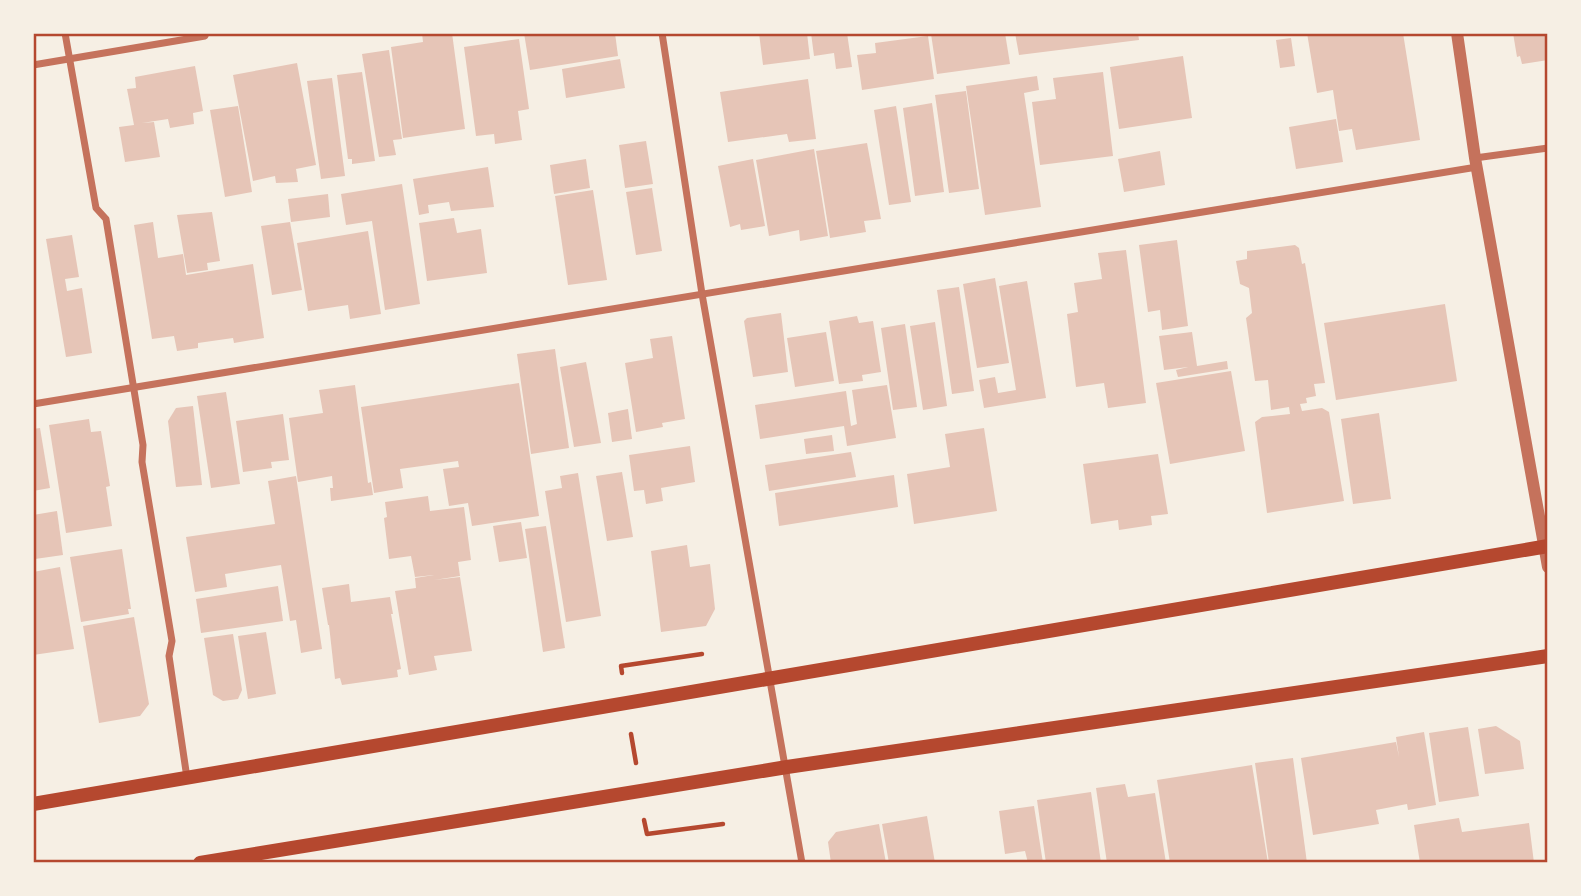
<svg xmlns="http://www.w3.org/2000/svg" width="1581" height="896" viewBox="0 0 1581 896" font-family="'Asap Condensed',sans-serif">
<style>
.building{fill:#e6c5b7}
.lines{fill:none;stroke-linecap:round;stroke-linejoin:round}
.path{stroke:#b5482f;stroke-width:4.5}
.minor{stroke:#c5725c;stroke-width:7}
.tertiary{stroke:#c5725c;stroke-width:12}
.secondary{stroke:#b5482f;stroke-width:14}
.neatline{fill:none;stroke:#b5482f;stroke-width:2.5}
</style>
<rect width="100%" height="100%" fill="#f6efe4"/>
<!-- building -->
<g class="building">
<path d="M422,33H452L465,129L403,138L391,47L423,42Z"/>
<path d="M524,33H615L618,56L530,70Z"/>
<path d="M759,33H807L810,59L763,65Z"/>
<path d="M811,33H847L852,67L836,69L834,53L814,56Z"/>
<path d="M982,33H1005L1010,64L937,74L931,34Z"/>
<path d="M1015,33H1138L1139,40L1019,55Z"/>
<path d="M1307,33H1403L1420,140L1356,150L1352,129L1339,131L1333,90L1317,93Z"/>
<path d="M1513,33H1548V60L1522,64L1520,56L1517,57Z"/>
<path d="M928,36L934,79L862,90L857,55L876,53L875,43Z"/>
<path d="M1291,38L1295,66L1280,68L1276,40Z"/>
<path d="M519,39L529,109L518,111L522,140L495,144L494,134L476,136L464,47Z"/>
<path d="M389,50L402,139L393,140L396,155L379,157L362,54Z"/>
<path d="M1183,56L1192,118L1119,129L1110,67Z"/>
<path d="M620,59L625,88L566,98L562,69Z"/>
<path d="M297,63L316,165L296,169L298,182L276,183L275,176L253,181L233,75Z"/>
<path d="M195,66L203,111L193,113L194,124L170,128L168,119L142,123L154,122L160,157L125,162L119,127L134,125L127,89L136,88L135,77Z"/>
<path d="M362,72L375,161L352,164V159H348L337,75Z"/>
<path d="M1103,72L1113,156L1040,165L1032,102L1056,99L1053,78Z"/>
<path d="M1037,76L1039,90L1024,93L1041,207L985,215L966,86Z"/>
<path d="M332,78L345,176L321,179L307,81Z"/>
<path d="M808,79L816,139L789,142L787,134L728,142L720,92Z"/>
<path d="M966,91L979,189L949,193L935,95Z"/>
<path d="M932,103L944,192L915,196L903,108Z"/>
<path d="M238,106L252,192L225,197L210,110Z"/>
<path d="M896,106L911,202L889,205L874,110Z"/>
<path d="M1336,119L1343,162L1296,169L1289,127Z"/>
<path d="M646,141L653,184L625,188L619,145Z"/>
<path d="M867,143L881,219L864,221L866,232L830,238L816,151Z"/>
<path d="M814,149L828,236L800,241L799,230L769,236L756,160Z"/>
<path d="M1160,151L1165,185L1124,192L1118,159Z"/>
<path d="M586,159L590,188L554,194L550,165Z"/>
<path d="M753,159L765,226L741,230L740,224L730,227L718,166Z"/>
<path d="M488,167L494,207L451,211L449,202L428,205L429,213L419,215L413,179Z"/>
<path d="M402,184L420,304L385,310L372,221L346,225L341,194Z"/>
<path d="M652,188L662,251L636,255L626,192Z"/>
<path d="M593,190L607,280L568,285L555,196Z"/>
<path d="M328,194L330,217L291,222L288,199Z"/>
<path d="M212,212L220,261L207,263L208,270L187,273L177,215Z"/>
<path d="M454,218L457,233L481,229L487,273L427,281L419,223Z"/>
<path d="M153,222L158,258L183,254L186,275L253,264L264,338L234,343L233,338L198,343V348L177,351L174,336L152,339L134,225Z"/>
<path d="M290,222L302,290L272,295L261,226Z"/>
<path d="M368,231L381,314L350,319L348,305L308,311L297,243Z"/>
<path d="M72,235L79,277L65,279L67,291L82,288L92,353L66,357L46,239Z"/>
<path d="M1177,240L1188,326L1162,330L1160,310L1148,312L1139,245Z"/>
<path d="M1295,245L1299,248L1302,264L1305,263L1325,383L1314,384L1316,396L1306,398L1307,403L1300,404L1302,411L1322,408L1329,412L1344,501L1267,513L1255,422L1262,417L1290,414L1289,407L1271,410L1268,380L1255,381L1246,318L1252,313L1249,288L1240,284L1236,261L1247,259V251Z"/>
<path d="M1126,250L1146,403L1108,408L1104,383L1076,387L1067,314L1078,312L1074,283L1102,279L1098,253Z"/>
<path d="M995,278L1009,363L977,368L963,284Z"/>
<path d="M1027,281L1046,398L984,408L979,380L995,377L998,393L1016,390L999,286Z"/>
<path d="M959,287L974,391L952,394L937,290Z"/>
<path d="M1445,304L1457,381L1336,400L1324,323Z"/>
<path d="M781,313L788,372L753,377L744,321L747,318Z"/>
<path d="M857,316L859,323L873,321L881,372L862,375L863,381L839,384L829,321Z"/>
<path d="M935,322L947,406L923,410L910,326Z"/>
<path d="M905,324L917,407L893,410L881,328Z"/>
<path d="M826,332L834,381L795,387L787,338Z"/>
<path d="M1192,332L1197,366L1227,361L1228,369L1178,377L1176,370L1188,367L1164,370L1159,336Z"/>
<path d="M672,336L685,419L662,423L663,427L636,432L625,363L653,358L650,339Z"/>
<path d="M555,349L569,448L531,454L517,354Z"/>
<path d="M586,362L601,443L574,447L560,367Z"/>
<path d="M1231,371L1245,451L1170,464L1156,383Z"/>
<path d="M519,383L539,516L472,526L468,503L449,506L443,469L459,467L458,461L400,469L403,488L374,493L361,407Z"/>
<path d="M355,385L368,483L371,482L373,495L331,501L330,488H333L332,476L298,482L289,418L323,413L319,390Z"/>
<path d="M887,385L896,438L847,446L844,426L760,439L755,405L846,391L851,426L857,424L852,390Z"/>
<path d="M226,392L240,484L211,488L197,396Z"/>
<path d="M193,406L202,485L176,487L168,421L176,408Z"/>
<path d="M628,409L632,439L612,442L608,413Z"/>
<path d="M1379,413L1391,499L1353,504L1341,419Z"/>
<path d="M283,414L289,460L271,462L272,468L243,472L236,421Z"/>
<path d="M89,419L91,432L101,431L110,486L106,487L112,526L66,533L49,425Z"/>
<path d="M40,428L50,488L33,491V429Z"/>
<path d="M984,428L997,511L914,524L907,474L950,467L945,434Z"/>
<path d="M832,435L834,451L806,454L804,439Z"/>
<path d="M690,446L695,482L661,488L663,501L646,504L644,490L634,491L629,455Z"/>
<path d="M851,452L856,477L769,491L765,465Z"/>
<path d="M1158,454L1168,514L1151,516L1152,525L1119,530L1118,520L1091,524L1083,464Z"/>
<path d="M622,472L633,537L607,541L596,476Z"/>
<path d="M578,473L601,616L566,622L545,491L562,488L560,476Z"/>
<path d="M894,475L898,507L779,526L775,493Z"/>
<path d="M296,476L322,649L301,653L296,620L290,621L281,565L225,574L227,587L195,592L186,537L275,524L268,481Z"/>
<path d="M428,496L430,511L464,507L471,560L458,562L460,576L434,580L460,577L472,651L434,656L437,670L409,675L395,591L416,588L415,578L434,575L415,577L411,556L389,559L384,518L387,517L385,502Z"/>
<path d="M57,511L63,555L35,559L33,515Z"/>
<path d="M521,522L527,558L499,562L493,526Z"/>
<path d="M546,526L565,648L543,652L525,529Z"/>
<path d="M687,545L690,567L710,564L715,609L706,626L661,632L651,551Z"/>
<path d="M122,549L131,609H128L129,614L81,622L70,557Z"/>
<path d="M60,567L74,649L33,655V572Z"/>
<path d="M349,584L351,602L390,597L393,614H391L401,669L397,670L398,677L342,685L340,678L335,679L329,625H328L322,588Z"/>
<path d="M278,586L283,621L201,633L196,599Z"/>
<path d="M134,617L149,704L140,716L99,723L83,626Z"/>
<path d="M266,632L276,694L248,699L238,636Z"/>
<path d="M233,634L242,690L238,699L223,701L213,695L204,638Z"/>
<path d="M1496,726L1520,741L1524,769L1485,774L1478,729Z"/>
<path d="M1468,727L1479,796L1439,802L1429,733Z"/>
<path d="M1424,732L1436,805L1408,810L1407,804L1376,810L1379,824L1313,835L1301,758L1396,742L1399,757L1396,737Z"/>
<path d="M1293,758L1307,863H1269L1255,763Z"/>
<path d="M1252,765L1268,863H1170L1157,780Z"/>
<path d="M1125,784L1128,797L1155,793L1166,863H1107L1096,788Z"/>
<path d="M1091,792L1101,863H1046L1037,800Z"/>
<path d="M1034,806L1043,863H1028L1025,851L1005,854L999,811Z"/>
<path d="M927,816L935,863H889L882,824Z"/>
<path d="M1459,818L1462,832L1529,823L1534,863H1420L1414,825Z"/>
<path d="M879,824L886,863H831L828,842L836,832Z"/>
</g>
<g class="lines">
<!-- path -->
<g class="path">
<path d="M622,673L621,666L702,654"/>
<path d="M631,734L636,763"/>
<path d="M644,820L647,834L723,824"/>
</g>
<!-- minor -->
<g class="minor">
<path d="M65,33L96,208L106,219L143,445L142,462L172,641L169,656L187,778"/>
<path d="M662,33L702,294L802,863"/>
<path d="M33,65L205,36L206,33"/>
<path d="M1475,158L1548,148"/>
<path d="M33,404L1477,167"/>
</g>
<!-- tertiary -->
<path class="tertiary" d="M1457,33L1475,158L1548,567"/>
<!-- secondary -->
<g class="secondary">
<path d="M33,804L1548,546"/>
<path d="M200,863L787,767L1548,656"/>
</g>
</g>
<!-- border -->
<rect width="1581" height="896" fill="none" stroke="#f6efe4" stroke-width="70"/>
<rect x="35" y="35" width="1511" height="826" class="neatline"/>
</svg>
